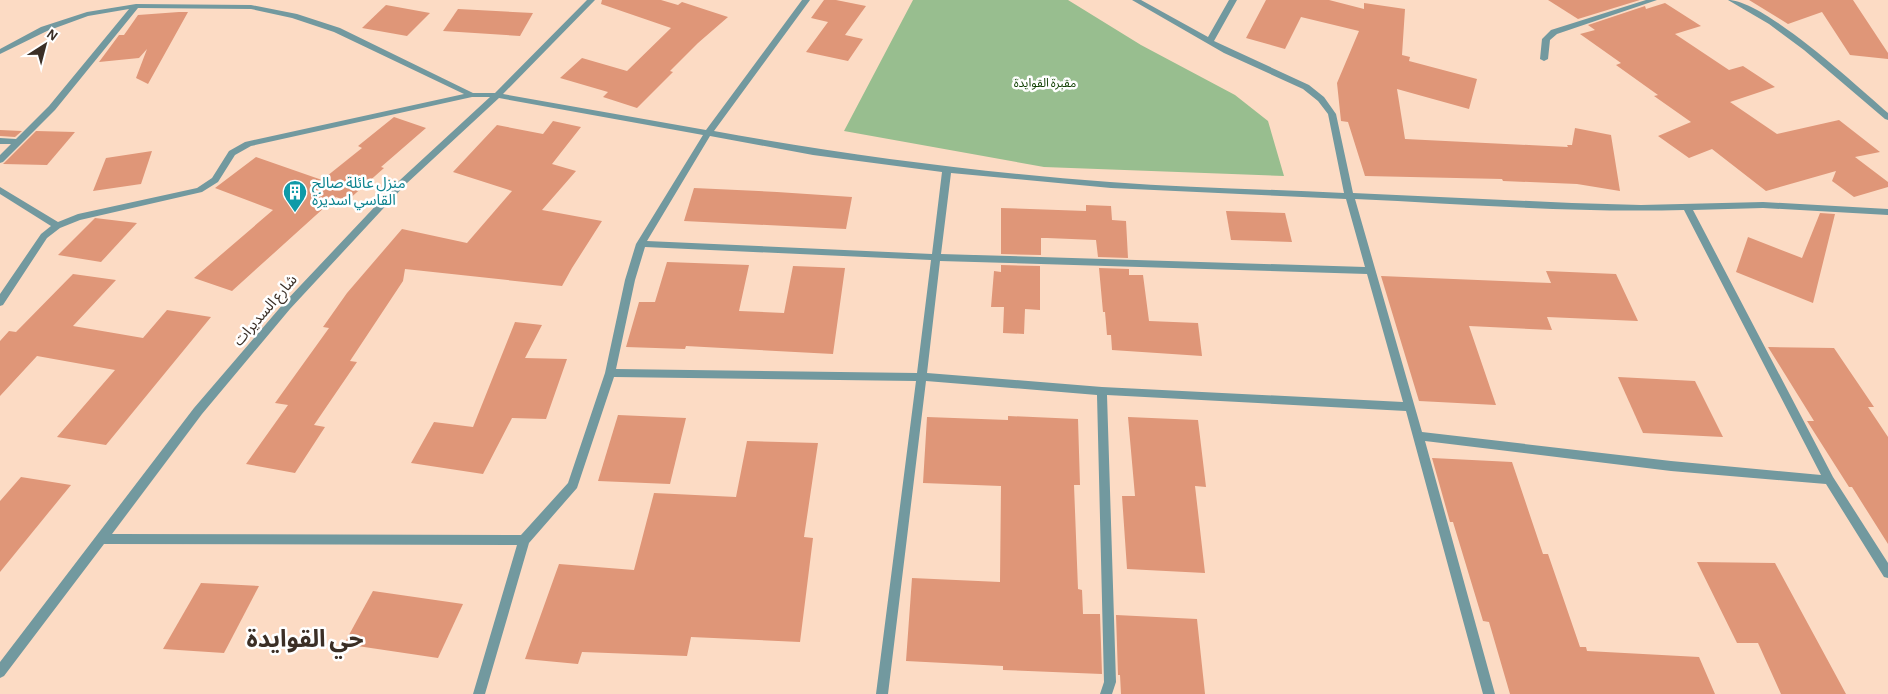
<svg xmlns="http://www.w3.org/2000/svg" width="1888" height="694" viewBox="0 0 1888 694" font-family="'Alegreya Sans','Noto Sans Arabic',sans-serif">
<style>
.green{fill:#98be8f}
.building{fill:#df9678}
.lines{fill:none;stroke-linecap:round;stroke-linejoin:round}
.street{fill:#72999f;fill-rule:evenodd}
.labels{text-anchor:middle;stroke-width:5;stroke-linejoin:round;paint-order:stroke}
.far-park-label{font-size:12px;fill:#0f3f00;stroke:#fff}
.culture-label{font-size:15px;fill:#0d838f;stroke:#fff;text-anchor:start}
.street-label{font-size:15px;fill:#3b2f26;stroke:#fff}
.near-district-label{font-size:24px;font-weight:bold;fill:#3b2f26;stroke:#fff}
</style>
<rect width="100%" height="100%" fill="#fcdbc4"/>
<!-- green -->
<path class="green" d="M913,0H1068L1141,45L1235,95L1268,121L1284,176L1044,167L844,131Z"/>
<!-- building -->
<g class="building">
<path d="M602,0H661L678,5L682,2L728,17L698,43L670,71L673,72L637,108L603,97L608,92L560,78L582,58L627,71L671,28L601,4Z"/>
<path d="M824,0H836L866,6L845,35L863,39L848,61L806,52L828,22L811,18Z"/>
<path d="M1266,0H1329L1364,9V3L1405,9L1402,55L1410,57L1409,61L1477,79L1469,109L1397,89L1405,139L1568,147L1567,145H1572L1575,128L1611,135L1620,191L1577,184L1503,181L1502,179L1365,176L1348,122L1341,121L1337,83L1359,31L1301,17L1285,49L1246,38Z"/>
<path d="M1548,0H1640L1578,19Z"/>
<path d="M1749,0H1853L1888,53V59L1850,55L1822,12L1788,24Z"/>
<path d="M1665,3L1701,26L1675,34L1729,70L1743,66L1775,87L1730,102L1777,134L1839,120L1880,152L1855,157L1888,182V187L1854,197L1832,181L1836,171L1766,191L1712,149L1689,158L1658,136L1691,122L1654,96L1658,95L1616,65L1621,63L1580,34L1595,30L1588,25L1645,6L1646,9Z"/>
<path d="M386,5L430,13L407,36L362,28Z"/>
<path d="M458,9L533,13L520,36L443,31Z"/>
<path d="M179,12H188L148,84L136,78L147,49L139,58L99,62L119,35H124L138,15Z"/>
<path d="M394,117L426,128L381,167L384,168L347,201L336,197L232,291L194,278L273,210L215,188L256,157L322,180L362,148L358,146Z"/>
<path d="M553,121L581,127L552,164L576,171L542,210L602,221L572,268L562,286L405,269L403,281L350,361L357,362L314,425L325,427L295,473L246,464L288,405L275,403L329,328L323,327L347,293L402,229L467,243L512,191L453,172L497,125L543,134Z"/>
<path d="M0,130L22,131L15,137L0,136Z"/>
<path d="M36,131L75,132L47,165L3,164Z"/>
<path d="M152,151L141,184L93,191L106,158Z"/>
<path d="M694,188L777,192L852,197L846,229L684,221Z"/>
<path d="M1086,205L1111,206L1112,220L1126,221L1128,258L1098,257L1096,240L1047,238H1041V255L1001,254V208L1086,211Z"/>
<path d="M1226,211L1285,213L1292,242L1231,240Z"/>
<path d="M1820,213L1835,214L1813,303L1736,272L1748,237L1802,258Z"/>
<path d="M95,218L137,223L101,262L58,255Z"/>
<path d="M667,262L749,265L739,311L784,313L793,266L845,268L833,354L686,346L685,349L626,347L639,302H655Z"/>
<path d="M1001,265L1040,266V310L1025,309L1024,334L1003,333L1004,307H991L994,271L1001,272Z"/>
<path d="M1099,268L1129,269V275H1143L1149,321L1198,323L1202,356L1112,350L1111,335H1107L1105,312H1103Z"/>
<path d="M1546,271L1616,274L1638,321L1547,317L1552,330L1469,326L1496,405L1419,401L1381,276L1551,283Z"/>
<path d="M73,274L116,280L73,326L143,338L167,310L211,317L106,445L57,437L115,370L37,356L0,396V341L9,331L16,332Z"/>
<path d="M515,322L542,325L525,358L567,359L546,419L512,418L483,474L411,463L434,422L473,427Z"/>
<path d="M1768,347L1834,348L1874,407H1868L1888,437V544L1852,487H1849L1807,421H1814Z"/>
<path d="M1618,377L1695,381L1723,437L1643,433Z"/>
<path d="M618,415L686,418L670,484L598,481Z"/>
<path d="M1008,416L1078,419L1080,485H1074L1078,589L1082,590L1083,614H1100L1102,674L1003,670V666L906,661L912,578L1000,582L1001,486L923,483L927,417L1008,420Z"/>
<path d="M1128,417L1198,420L1206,487L1195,486L1205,573L1127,569L1122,496H1135Z"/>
<path d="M747,441L818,443L804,537L813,538L800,642L691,637L687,656L582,652L578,664L525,659L559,564L634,570L654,493L736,497Z"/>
<path d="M1432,458L1512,462L1543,554H1548L1580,647H1586L1587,651L1699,657L1715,694H1510L1489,622L1483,621L1453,522H1450Z"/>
<path d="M21,477L71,485L0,572V501Z"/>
<path d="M1697,562L1775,563L1846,694H1781L1758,643H1737Z"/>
<path d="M201,583L259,586L224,653L163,649Z"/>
<path d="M373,591L463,604L438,658L344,644Z"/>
<path d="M1116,615L1197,619L1205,694H1121L1120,675H1118Z"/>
</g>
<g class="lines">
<!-- street -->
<g class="street">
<path d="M587,0H595L503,94L706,130L802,0H810L714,131C845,155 977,172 1110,182C1188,188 1266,189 1344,193L1328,114L1318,101L1303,89L1224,53L1132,0H1141L1208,37L1229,0H1237L1214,41L1309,85L1324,97L1336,114L1353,193L1572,203L1641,205L1763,202L1888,209V215L1763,208L1693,210L1833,477L1888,563V578L1884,577L1826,484L1671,471L1425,441L1495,694H1483L1406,411L1107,395L1116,682L1112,694H1100L1104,682L1097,395L926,381L888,694H876L916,381L614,377L577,488L529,543L485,694H473L517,545L104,544L4,676L0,678V662L194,408L284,303L400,180L490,97H472L251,146L235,155L218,182L202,192L80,220L60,228L47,238L3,305L0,306V294L41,234L51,226L0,194V187L58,222L78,214L197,188L212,178L229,151L245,142L464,94L334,32L292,18L251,9L138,8L55,110L3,162L0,163V155L11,144H0V138L16,139L49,106L129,9L88,16L47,31L0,54V49L41,27L87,12L136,4L251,5L297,14L340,28L473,93H495ZM499,98L703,135L636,244L625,280L605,373L568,483L521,535L112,534L202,414L290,309L406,184ZM710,136L813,155L942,172L932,254L647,241ZM951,173L1111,188L1346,199L1365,267L941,254ZM1355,199C1464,204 1574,213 1684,210L1821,475L1671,461L1422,432ZM645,247L931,260L917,373L616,369L635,280ZM940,261L1367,274L1403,402L1102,387L927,373Z"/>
<path d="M1646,0H1657L1557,34L1550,40L1548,59L1544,61L1540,59L1542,39L1551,30Z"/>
<path d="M1728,0C1764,0 1858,87 1888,113V120L1885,119L1804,50L1769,24Z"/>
</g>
</g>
<!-- icons -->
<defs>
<g id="building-pin" transform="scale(1.25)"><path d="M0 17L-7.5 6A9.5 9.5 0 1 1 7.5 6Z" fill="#0f9aa8" stroke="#fff"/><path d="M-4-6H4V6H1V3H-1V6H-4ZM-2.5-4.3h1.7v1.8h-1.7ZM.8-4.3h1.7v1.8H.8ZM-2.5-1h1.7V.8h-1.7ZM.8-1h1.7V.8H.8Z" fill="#fff"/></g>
</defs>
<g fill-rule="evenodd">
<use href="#building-pin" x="295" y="192"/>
</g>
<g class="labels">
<!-- far-park labels -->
<g class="far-park-label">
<text x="1045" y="87">مقبرة القوايدة</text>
</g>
<!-- culture labels -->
<g class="culture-label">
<text x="312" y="188">منزل عائلة صالح<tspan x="312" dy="17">القاسي اسديرة</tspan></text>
</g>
<!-- street labels -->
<g class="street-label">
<text transform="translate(265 310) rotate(-49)" y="5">شارع السديرات</text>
</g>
<!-- near-district labels -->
<g class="near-district-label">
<text x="305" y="647">حي القوايدة</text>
</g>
</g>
<!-- north arrow -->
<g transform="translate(45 45) rotate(36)" stroke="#ffffff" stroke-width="4" paint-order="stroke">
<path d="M0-4L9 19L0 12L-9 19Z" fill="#3b2f26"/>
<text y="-8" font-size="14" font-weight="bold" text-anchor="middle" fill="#3b2f26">N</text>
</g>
</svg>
